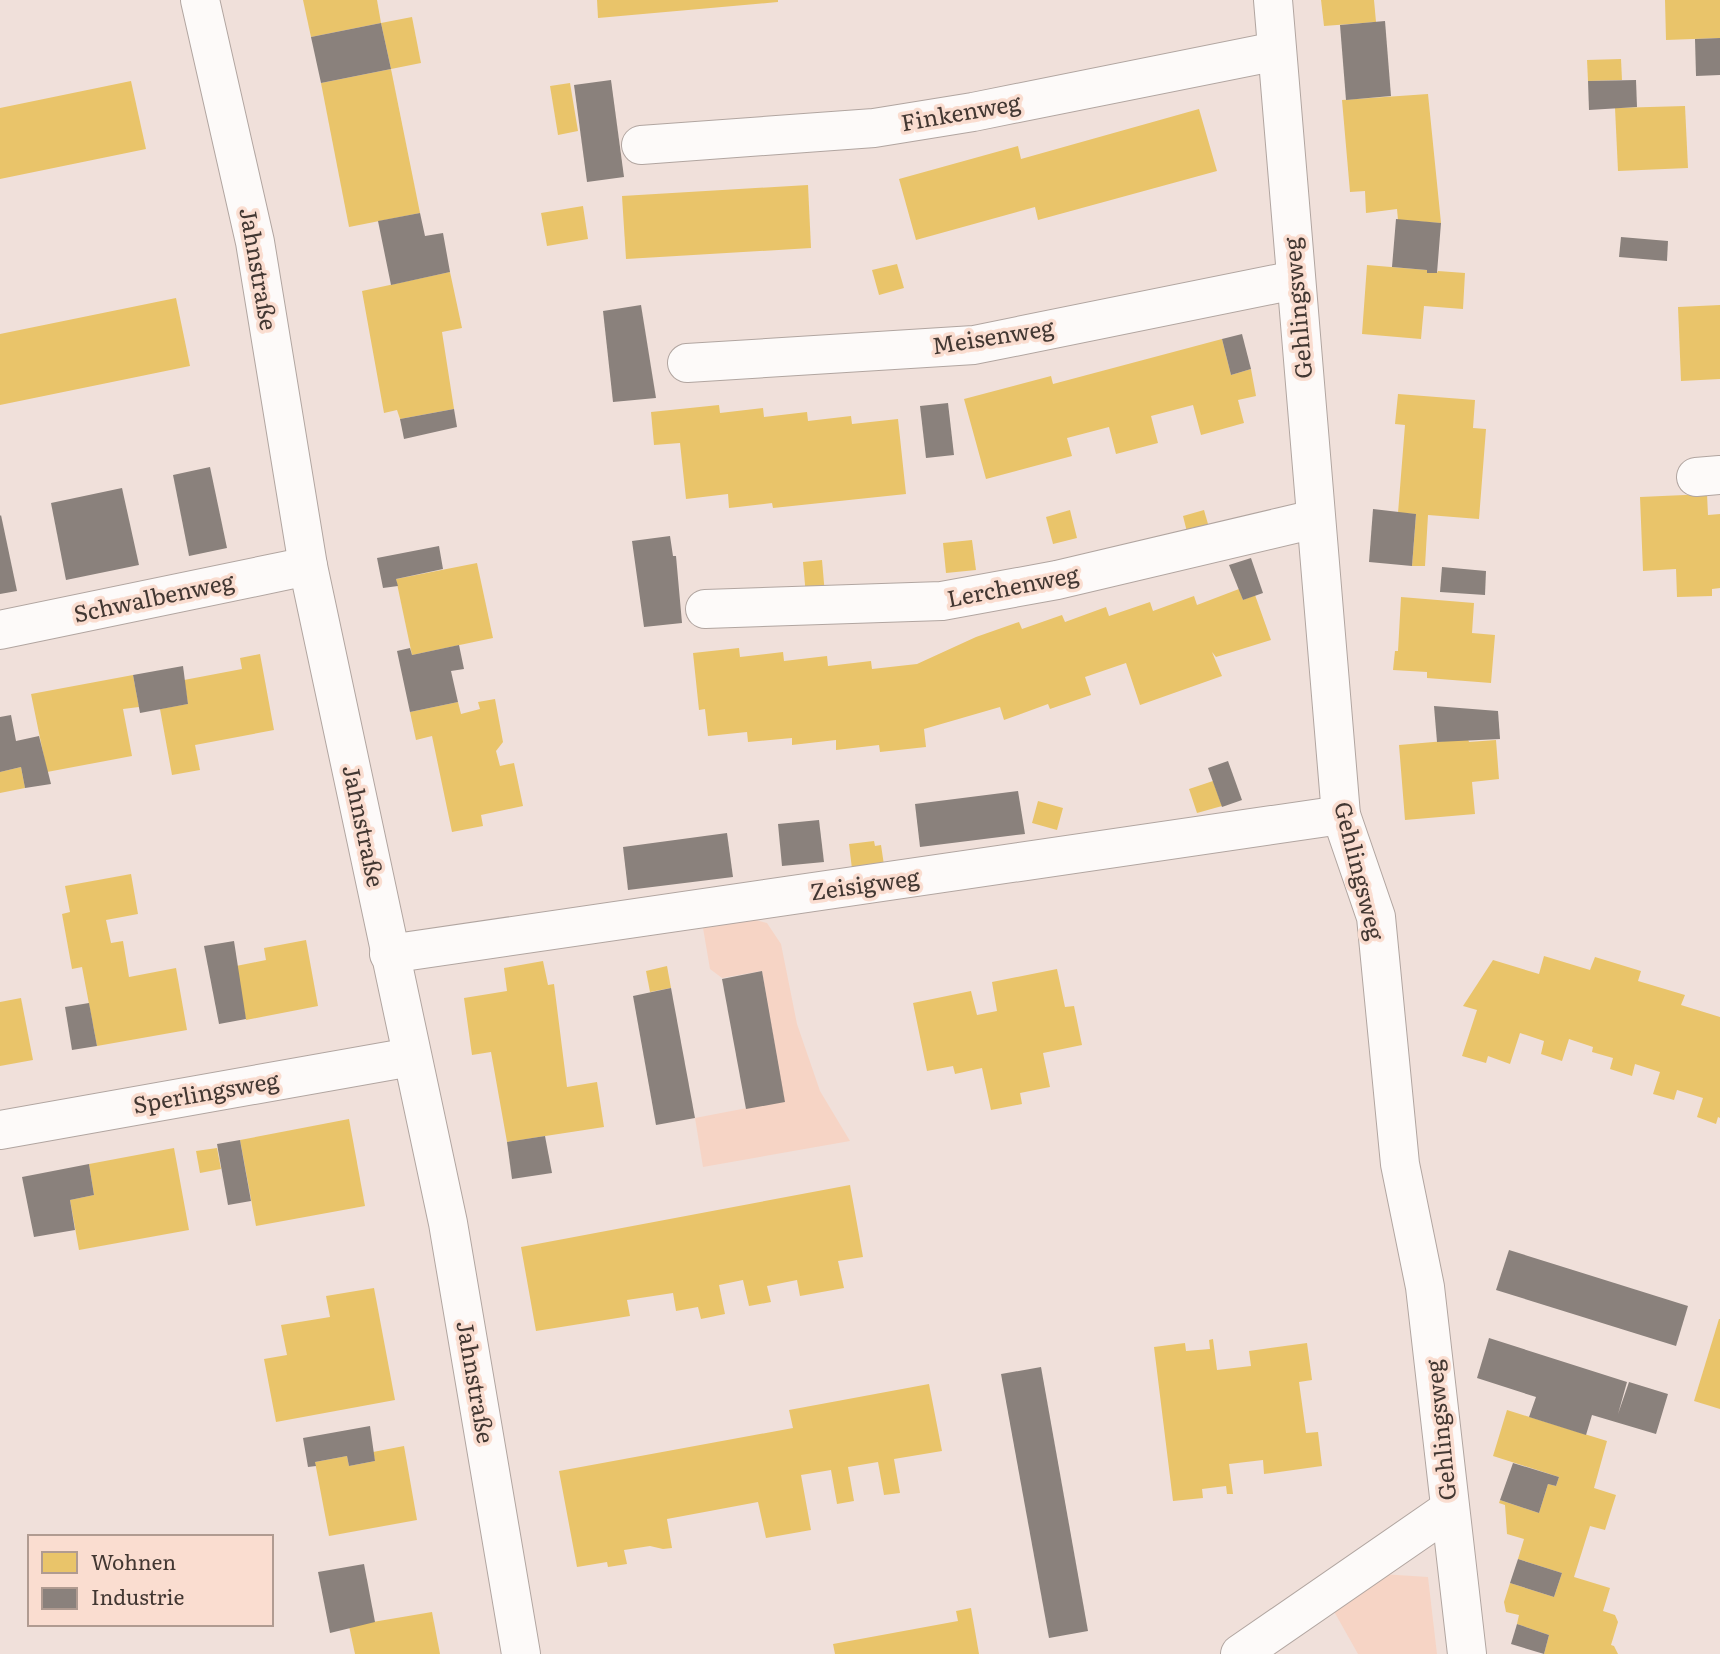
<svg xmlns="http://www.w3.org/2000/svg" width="1720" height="1654" viewBox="0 0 1720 1654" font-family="Literata,serif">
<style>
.green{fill:#f6d4c5}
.homes{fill:#e9c46a}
.industry{fill:#8a817c}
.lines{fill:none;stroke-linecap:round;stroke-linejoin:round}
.minor-casing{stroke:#b1a5a0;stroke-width:40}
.minor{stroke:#fdfaf9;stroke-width:38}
.labels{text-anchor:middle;stroke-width:7;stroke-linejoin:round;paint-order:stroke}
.street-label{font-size:23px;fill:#423732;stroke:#faddd0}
</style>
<rect width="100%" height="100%" fill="#f0e0da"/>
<!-- green -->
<g class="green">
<path d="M741,916L767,923L781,944L797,1024L820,1091L850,1141L703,1167L695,1118L784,1101L762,971L722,978L710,969L702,922Z"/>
<path d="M1381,1574L1428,1577L1437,1654H1358L1331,1606Z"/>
</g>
<!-- homes -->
<g class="homes">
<path d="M303,0H377L381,23L311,37Z"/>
<path d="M597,0H778V2L598,18Z"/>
<path d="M1321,0H1374L1376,22L1324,26Z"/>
<path d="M1665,0H1720V38L1666,40Z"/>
<path d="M412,17L421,63L391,69L381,23Z"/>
<path d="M1621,59L1622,80L1588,81L1587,60Z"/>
<path d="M391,69L420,213L349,227L321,83Z"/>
<path d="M131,81L146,149L0,179V108Z"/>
<path d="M570,83L578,131L558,135L550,86Z"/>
<path d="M1428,94L1441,223L1398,220L1397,209L1366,213L1365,191L1350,192L1342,100Z"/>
<path d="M1685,106L1688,168L1618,171L1615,108Z"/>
<path d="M1199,109L1217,171L1038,220L1035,207L916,240L899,179L1018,146L1021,159Z"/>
<path d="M808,185L811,248L626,259L622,196Z"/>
<path d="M583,206L588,239L547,246L541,213Z"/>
<path d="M897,264L904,288L879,295L872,270Z"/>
<path d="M1367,265L1427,270V273H1437L1438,271L1465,273L1463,309L1424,306L1421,339L1362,334Z"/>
<path d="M450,272L462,328L442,332L454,409L400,419L397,410L384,413L362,291Z"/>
<path d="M176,298L190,366L0,405V334Z"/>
<path d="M1720,305V379L1681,381L1678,307Z"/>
<path d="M1222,339L1231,375L1251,369L1256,396L1238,400L1244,423L1201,435L1193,405L1151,416L1158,443L1116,454L1109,427L1067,438L1072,456L986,479L964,399L1051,376L1053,384Z"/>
<path d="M1398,394L1475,400L1473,428L1486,429L1479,519L1428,515L1425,566H1412L1416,514L1398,513L1405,425L1395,424Z"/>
<path d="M719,405L720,413L763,408L764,417L807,412L808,421L851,416L852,424L898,419L906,494L773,508L772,503L729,508L728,494L686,499L680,443L654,445L651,412Z"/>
<path d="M1707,494L1708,515L1720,514V588L1712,589V596L1677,597L1676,569L1643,571L1640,497Z"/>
<path d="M1070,510L1077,538L1053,544L1046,517Z"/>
<path d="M1204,510L1210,531L1188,536L1183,516Z"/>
<path d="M972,540L976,570L946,573L943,543Z"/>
<path d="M822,560L825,595L806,596L803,562Z"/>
<path d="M477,563L493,638L412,655L396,579Z"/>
<path d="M1239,589L1243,600L1255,595L1271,640L1216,657L1212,652L1222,676L1140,705L1126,663L1085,677L1091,695L1050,709L1048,704L1004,720L1000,707L924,729L926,747L880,752L879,745L836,750V740L792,745V738L748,742L747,732L708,736L705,709L699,710L693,653L739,648L740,657L783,652L784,661L827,656L828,666L871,661L872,669L917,664L976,637L1019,622L1022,629L1062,615L1065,622L1106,607L1109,616L1150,602L1153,611L1194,596L1197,605Z"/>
<path d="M1401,597L1474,603L1472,633L1495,635L1491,683L1427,678V672L1393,670L1395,651H1398Z"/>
<path d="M260,654L274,730L195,745L200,770L172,775L160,709L188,704L184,680L242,669L240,658Z"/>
<path d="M133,675L139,707L123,709L132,756L47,772L31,694Z"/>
<path d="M495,699L503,742L496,751L500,766L514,763L523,806L481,815L483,826L452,832L432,736L416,740L410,712L458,702L461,714L480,709L478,702Z"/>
<path d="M1468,739L1469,742L1496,740L1499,779L1472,782L1475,814L1405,820L1399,745Z"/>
<path d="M21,767L25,788L0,793V772Z"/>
<path d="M1213,781L1222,806L1197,813L1189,789Z"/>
<path d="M1038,801L1063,808L1057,830L1032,823Z"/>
<path d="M874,841L875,846L881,845L884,865L852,869L849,844Z"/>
<path d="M131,874L138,914L106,920L111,943L123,941L129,977L176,968L187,1030L97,1046L82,967L72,969L62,914L70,912L65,886Z"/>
<path d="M306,940L318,1006L246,1020L236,966L266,960L264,948Z"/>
<path d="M1544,956L1590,970L1595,957L1641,971L1638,981L1685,995L1681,1005L1720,1017V1118L1718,1117L1716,1124L1697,1117L1703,1098L1677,1090L1674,1100L1653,1094L1660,1072L1635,1064L1632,1076L1610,1069L1613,1058L1592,1052L1593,1047L1569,1039L1562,1061L1541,1054L1544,1041L1520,1033L1510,1064L1488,1056L1486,1063L1462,1056L1477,1010L1463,1006L1493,960L1539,974Z"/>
<path d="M543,961L548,985L554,984L567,1087L597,1082L604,1127L507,1142L491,1052L472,1055L464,998L507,991L504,968Z"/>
<path d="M667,966L671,988L650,992L646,971Z"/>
<path d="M1057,969L1065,1007L1074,1006L1082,1045L1043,1053L1050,1087L1020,1093L1022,1104L991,1110L982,1068L955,1074L953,1066L927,1071L913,1003L971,991L977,1015L997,1011L992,982Z"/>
<path d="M21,998L33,1060L0,1066V1002Z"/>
<path d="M349,1119L365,1206L256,1226L240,1140Z"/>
<path d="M174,1148L189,1230L79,1250L70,1200L94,1195L89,1164Z"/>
<path d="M217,1148L221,1169L200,1173L196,1151Z"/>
<path d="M850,1185L863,1257L838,1261L844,1288L800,1296L797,1280L767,1286L771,1302L749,1306L743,1280L719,1285L725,1314L701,1319L698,1307L676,1311L673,1293L627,1300L630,1316L536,1331L521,1247Z"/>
<path d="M374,1288L395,1400L276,1422L264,1359L287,1355L281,1325L330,1317L326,1296Z"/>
<path d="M1719,1319H1720V1409L1694,1401Z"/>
<path d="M1213,1339L1217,1370L1251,1366L1249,1351L1307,1343L1312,1380L1299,1382L1306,1433L1318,1432L1322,1466L1264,1474L1263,1460L1229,1464L1233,1494H1227L1226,1486L1202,1489L1203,1498L1173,1501L1154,1347L1185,1343L1186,1351L1210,1349L1209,1340Z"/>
<path d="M929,1384L942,1451L894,1459L900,1493L884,1495L878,1462L848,1467L854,1501L837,1504L831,1470L801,1475L811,1530L766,1538L758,1502L667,1519L672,1548L663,1549L650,1546L624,1550L627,1564L608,1567L607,1562L577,1567L559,1471L793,1428L789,1410Z"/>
<path d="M1507,1410L1607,1441L1594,1488L1616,1495L1605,1530L1590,1526L1574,1577L1610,1588L1603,1611L1615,1615L1618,1622L1611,1645L1614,1646L1618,1654H1544L1549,1635L1517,1624L1519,1615L1506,1612L1504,1602L1510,1583L1554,1597L1562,1573L1518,1559L1524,1539L1507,1534L1505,1505L1499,1503L1500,1500L1539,1513L1548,1484L1556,1486L1559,1477L1493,1456Z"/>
<path d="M404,1446L417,1520L329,1536L315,1462L347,1456L349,1466L375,1461L373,1452Z"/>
<path d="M971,1608L979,1654H835L833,1644L958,1621L956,1611Z"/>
<path d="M432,1612L440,1654H355L349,1626Z"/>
</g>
<!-- industry -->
<g class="industry">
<path d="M1385,21L1391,96L1346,100L1340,25Z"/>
<path d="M381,23L391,69L321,83L311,37Z"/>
<path d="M1720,38V75L1696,76L1695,39Z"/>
<path d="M611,80L624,177L587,182L574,85Z"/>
<path d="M1636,80L1637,107L1589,110L1588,81Z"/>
<path d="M420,213L425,236L443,233L450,272L391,285L378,221Z"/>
<path d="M1396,219L1441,223L1437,273H1427V270L1392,267Z"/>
<path d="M1621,237L1668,241L1667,261L1619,257Z"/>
<path d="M641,305L656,398L613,402L603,311Z"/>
<path d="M1242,334L1251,369L1231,375L1222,339Z"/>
<path d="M948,403L954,455L926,458L920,406Z"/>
<path d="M454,409L457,427L404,439L400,419Z"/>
<path d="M210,467L227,548L189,556L173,475Z"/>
<path d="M122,488L139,565L66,580L51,503Z"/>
<path d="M1373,509L1416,514L1412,566L1369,562Z"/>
<path d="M1,515L17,591L0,594V516Z"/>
<path d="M670,536L673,556H676L682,623L644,627L632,541Z"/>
<path d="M439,546L443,569L396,579L398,586L383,588L377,558Z"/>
<path d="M1251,558L1263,593L1243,600L1229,565Z"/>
<path d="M1442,567L1486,571L1485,595L1440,592Z"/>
<path d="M459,645L464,669L451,671L458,702L410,712L397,651L410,648L412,655Z"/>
<path d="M183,666L188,704L140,713L133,675Z"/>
<path d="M1434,706L1498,711L1500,739L1437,742Z"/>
<path d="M11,715L16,741L39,736L51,784L25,788L21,767L0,772V717Z"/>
<path d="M1228,761L1242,800L1222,807L1208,768Z"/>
<path d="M1018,791L1025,834L920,847L915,804Z"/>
<path d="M819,820L824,862L782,866L778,824Z"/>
<path d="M727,833L733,877L628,890L623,847Z"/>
<path d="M234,941L246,1019L219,1024L204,946Z"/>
<path d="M762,971L785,1102L746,1109L722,979Z"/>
<path d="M671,988L695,1118L656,1125L633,996Z"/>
<path d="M89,1003L97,1046L72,1050L65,1007Z"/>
<path d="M545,1136L552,1173L512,1179L507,1142Z"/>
<path d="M240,1140L251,1201L228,1205L217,1144Z"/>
<path d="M89,1164L94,1195L70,1200L75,1230L34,1237L22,1177Z"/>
<path d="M1509,1250L1688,1306L1676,1346L1496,1290Z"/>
<path d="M1489,1338L1627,1382L1618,1414L1629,1382L1668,1394L1656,1434L1592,1415L1586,1435L1529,1417L1536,1397L1477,1378Z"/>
<path d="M1041,1367L1088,1631L1049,1638L1001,1374Z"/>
<path d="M370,1426L375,1461L349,1466L347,1456L315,1462L316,1466L308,1467L303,1438Z"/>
<path d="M1513,1463L1559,1477L1556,1486L1548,1484L1539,1513L1500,1500Z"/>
<path d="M1518,1559L1562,1573L1554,1597L1510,1583Z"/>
<path d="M364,1564L375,1622L330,1633L318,1572Z"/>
<path d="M1517,1624L1549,1635L1544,1654L1511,1644Z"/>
</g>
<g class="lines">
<!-- minor casing -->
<g class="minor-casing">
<g id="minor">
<path d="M200,0L255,242L308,566L448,1223L521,1654"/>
<path d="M1273,0L1341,815L1376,917L1400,1164L1425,1287L1467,1654"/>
<path d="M641,145L874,128L973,112L1277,51"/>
<path d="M687,363L974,345L1295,280"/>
<path d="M1696,477L1720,475"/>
<path d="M705,609L942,601L1057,580L1315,519"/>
<path d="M0,630L308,566"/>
<path d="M389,954L1341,815"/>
<path d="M0,1130L411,1057"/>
<path d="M1240,1654L1450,1509"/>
</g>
</g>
<!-- minor -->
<use href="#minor" class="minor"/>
</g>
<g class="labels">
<!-- street labels -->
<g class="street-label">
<text transform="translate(961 113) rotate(-10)" y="8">Finkenweg</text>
<text transform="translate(258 269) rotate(80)" y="8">Jahnstraße</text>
<text transform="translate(1298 308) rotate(-95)" y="8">Gehlingsweg</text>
<text transform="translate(993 337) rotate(-9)" y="8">Meisenweg</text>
<text transform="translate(1013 587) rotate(-11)" y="8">Lerchenweg</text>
<text transform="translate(154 598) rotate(-12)" y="8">Schwalbenweg</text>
<text transform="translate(363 826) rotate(78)" y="8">Jahnstraße</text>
<text transform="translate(1359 871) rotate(76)" y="8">Gehlingsweg</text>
<text transform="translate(865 885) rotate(-8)" y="8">Zeisigweg</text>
<text transform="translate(206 1093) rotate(-10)" y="8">Sperlingsweg</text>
<text transform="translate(475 1382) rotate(80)" y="8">Jahnstraße</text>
<text transform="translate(1441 1430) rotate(-96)" y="8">Gehlingsweg</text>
</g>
</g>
<!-- legend -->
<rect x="28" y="1535" width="245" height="91" fill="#faddd0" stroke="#b09b91" stroke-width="2"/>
<rect x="42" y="1552" width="35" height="21" fill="#e9c46a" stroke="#b09b91" stroke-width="2"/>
<text x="91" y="1570" font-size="21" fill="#423732">Wohnen</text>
<rect x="42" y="1588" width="35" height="21" fill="#8a817c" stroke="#b09b91" stroke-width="2"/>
<text x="91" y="1605" font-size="21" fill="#423732">Industrie</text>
</svg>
